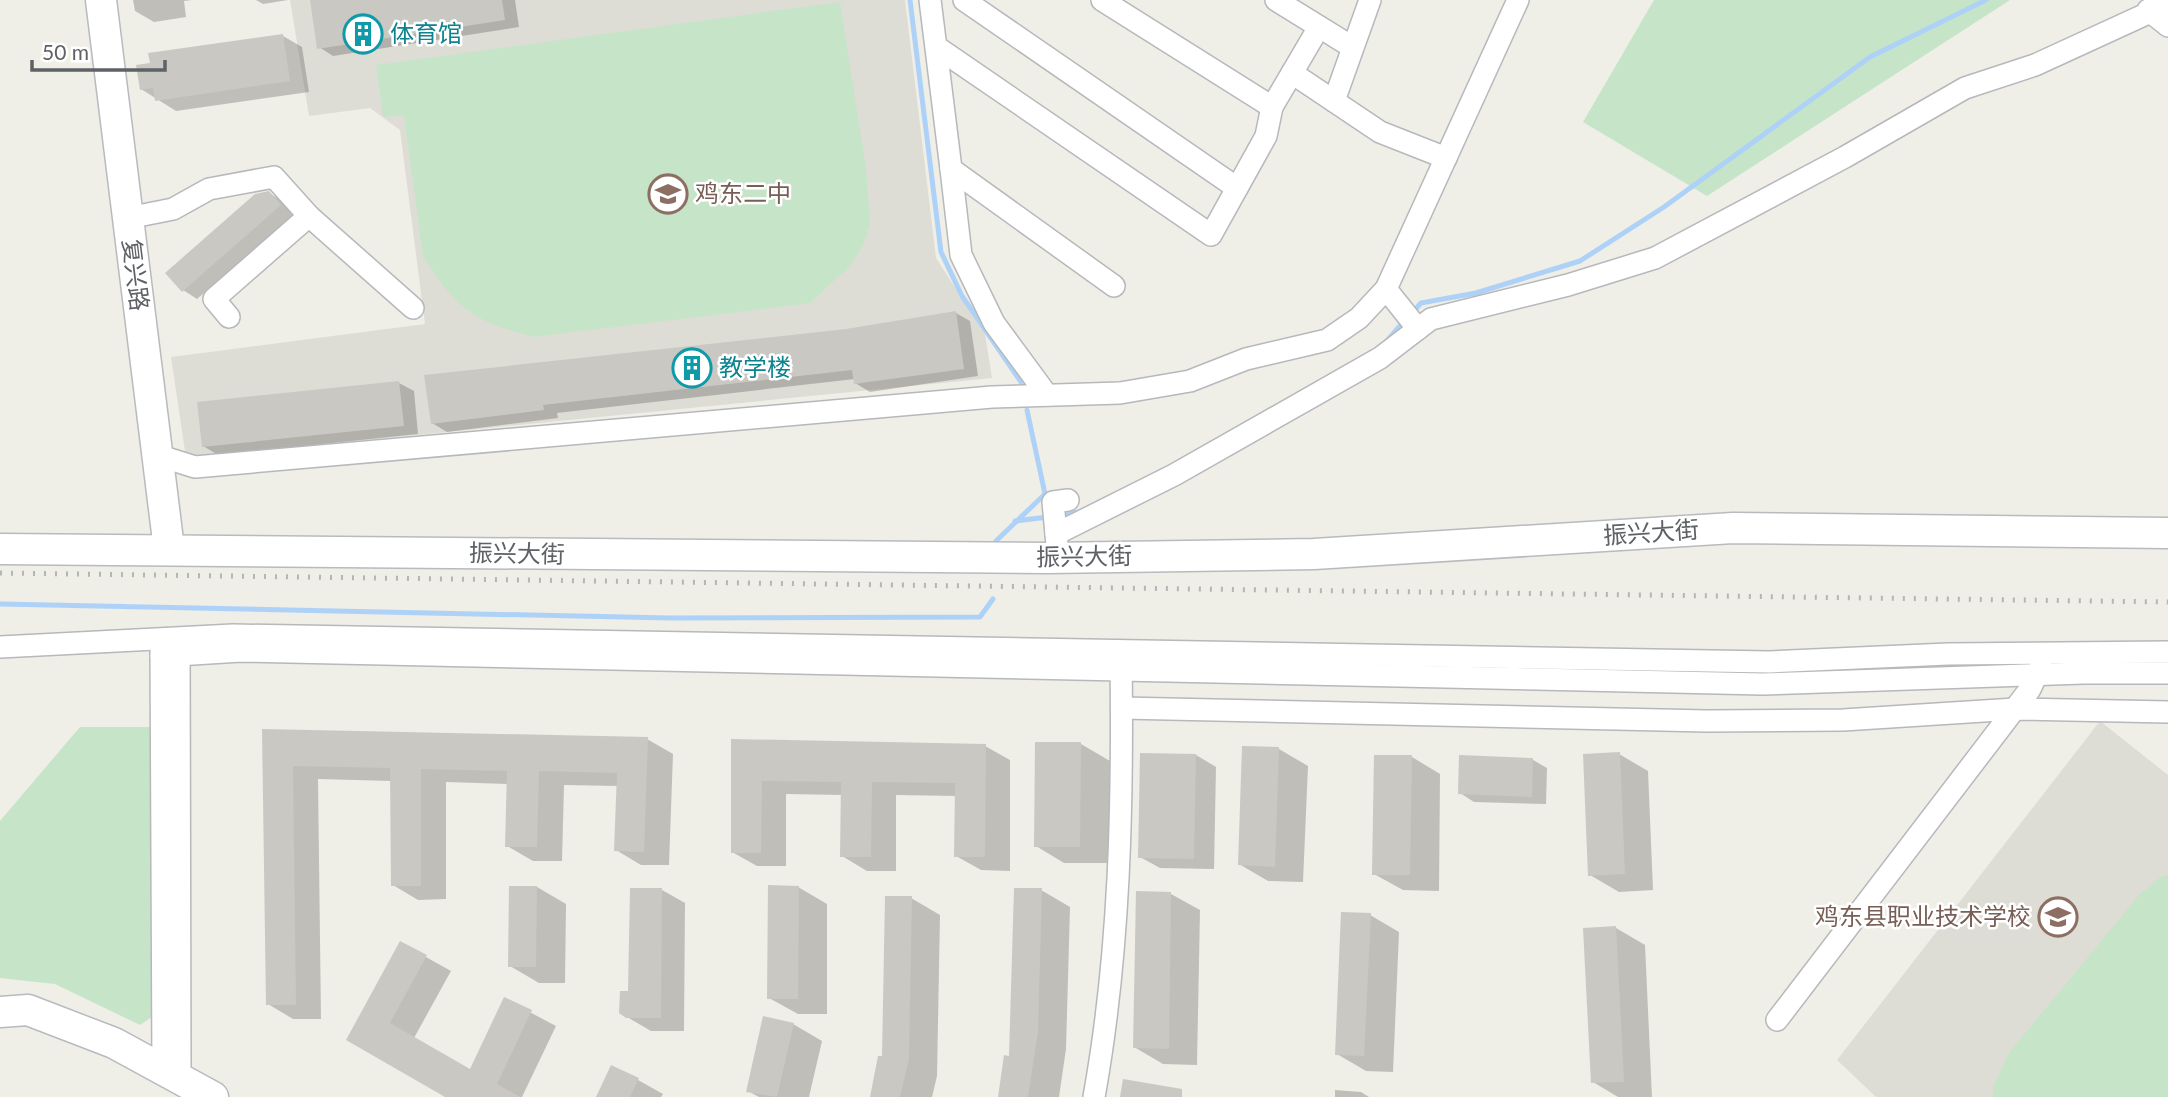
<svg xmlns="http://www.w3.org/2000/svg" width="2168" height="1097" viewBox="0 0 2168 1097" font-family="Lato,'Noto Sans SC',sans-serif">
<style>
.education{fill:#deddd5}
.green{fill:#c6e4c8}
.shadow{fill:#0003}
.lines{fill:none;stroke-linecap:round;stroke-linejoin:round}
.stream{stroke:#aed2f7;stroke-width:5}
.building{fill:#cac8c3}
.street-casing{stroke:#b7b8bc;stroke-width:24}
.secondary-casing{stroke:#b8babf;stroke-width:33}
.street{stroke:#fff;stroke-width:21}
.secondary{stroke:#fff;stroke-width:30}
.rail{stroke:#b4b5b5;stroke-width:5;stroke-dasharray:2 9;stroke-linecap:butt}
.labels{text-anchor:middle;stroke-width:5;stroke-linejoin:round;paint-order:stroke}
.culture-label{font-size:24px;fill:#0d838f;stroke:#fff;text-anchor:start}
.education-label{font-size:24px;fill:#785e54;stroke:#fff;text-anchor:start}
.street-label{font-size:24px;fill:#5e6165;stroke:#fff}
</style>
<rect width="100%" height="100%" fill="#efeee7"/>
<!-- education -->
<g class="education">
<path d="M290,0H905L936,258L985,334L992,378L186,458L171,357L425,324L400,130L370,108L309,116Z"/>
<path d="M2100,721L2168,775V1097H1876L1837,1060Z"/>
</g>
<!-- green -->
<g class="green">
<path d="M1654,0H2010L1707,196L1583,122Z"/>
<path d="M840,2L866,168L870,224L863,246L850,266L810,303L534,337C473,321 457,310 423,256L404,115L383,117L376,65Z"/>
<path d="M80,727H151L153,1016L140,1025L55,984L0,978V821Z"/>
<path d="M2168,875V1097H1993V1087L2009,1053L2139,895L2162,876Z"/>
</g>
<!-- shadow -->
<g class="shadow">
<path d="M133,0H192L184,1L186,17L154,22L135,11Z"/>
<path d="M256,0H288L263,4Z"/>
<path d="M311,0H515L519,27L333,56L319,47Z"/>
<path d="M283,36L302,47L309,92L176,111L141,89Z"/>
<path d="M269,193L284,202L295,214L197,299L183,290Z"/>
<path d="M956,313L970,321L978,376L870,392L855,383V379L557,413L558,418L447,432L432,423L846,331Z"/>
<path d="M399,383L414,391L418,434L218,455L203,446Z"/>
<path d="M264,731L647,739L673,754L669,865H641L616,850L618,786L564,785L562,861H533L507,846L508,784L446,782V899L418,900L393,885L392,781L318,779L321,1019H293L268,1004Z"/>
<path d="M733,741L985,746L1010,760V871L981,870L956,856L957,796L896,795V871H867L842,856V795L786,794V866H757L732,852Z"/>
<path d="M1081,744L1110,761L1109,863H1064L1036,846Z"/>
<path d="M1279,749L1308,766L1303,882L1268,881L1239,864Z"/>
<path d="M1619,754L1648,771L1653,890L1619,892L1590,875Z"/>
<path d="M1196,755L1216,767L1214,869L1160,868L1140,857Z"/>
<path d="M1412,757L1440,774L1439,891L1403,890L1374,874Z"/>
<path d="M1533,760L1547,768L1546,804L1474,802L1460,793Z"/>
<path d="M537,887L566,904L565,983H539L510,966Z"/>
<path d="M798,887L827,904V1014H798L769,998Z"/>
<path d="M662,890L685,903L684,1031H651L627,1017L630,993Z"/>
<path d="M1041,890L1070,907L1066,1049L1059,1097H999L1011,1058Z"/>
<path d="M1171,894L1200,910L1197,1065L1163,1064L1134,1047Z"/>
<path d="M911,898L940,915L937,1076L932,1097H871L883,1059Z"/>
<path d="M1370,915L1399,932L1393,1072L1366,1071L1337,1054Z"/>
<path d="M1616,928L1645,945L1652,1097H1618L1593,1082Z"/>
<path d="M401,943L451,971L414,1038L471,1071L505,999L556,1026L522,1097H449L348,1039Z"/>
<path d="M793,1024L822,1041L809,1097H759L748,1091Z"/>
<path d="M638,1080L663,1094L661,1097H598Z"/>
<path d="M1335,1090L1361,1092L1369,1097H1335Z"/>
</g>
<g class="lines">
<!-- stream -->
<g class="stream">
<path d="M910,0L941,252L962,296L1021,382"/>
<path d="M1412,313L1421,303L1476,293L1580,261L1664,207L1870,57L1986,0"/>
<path d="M1386,342L1405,320"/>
<path d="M1058,515L1079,512"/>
<path d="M1015,521L1048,517"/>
<path d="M996,541L1045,494L1027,410"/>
<path d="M0,604L670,618L980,617L993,599"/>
</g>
</g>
<!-- building -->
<g class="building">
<path d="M310,0H502L505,20L317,49Z"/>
<path d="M283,34L290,81L155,101L153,88L140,90L136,65L150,63L148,53Z"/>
<path d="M269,191L281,205L182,292L165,273L255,194Z"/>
<path d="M956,311L964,369L854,384L852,370L543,405L544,410L431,424L424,375L846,329Z"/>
<path d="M399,381L404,426L202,447L197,402Z"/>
<path d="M262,729L648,737L644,852L614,851L617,773L539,771L537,847H505L507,771L421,769V886H391L390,768L293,766L296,1005H266Z"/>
<path d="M731,739L986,744L985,857H954L955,783L872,782L871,857H840L841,782L762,781L761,853H731Z"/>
<path d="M1035,742H1081L1080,847H1034Z"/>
<path d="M1242,746L1279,747L1275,867L1238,865Z"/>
<path d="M1620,752L1625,874L1588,876L1583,754Z"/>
<path d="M1140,753L1196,754L1194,859L1138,858Z"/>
<path d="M1374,755H1412L1410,875H1372Z"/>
<path d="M1459,755L1533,758L1532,797L1458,794Z"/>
<path d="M768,885L799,886L798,999H767Z"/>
<path d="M509,886H537L536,967H508Z"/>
<path d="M630,888H662L661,1018H626L619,1013L620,991H628Z"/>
<path d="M1014,888H1042L1038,1032L1028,1097H998L1004,1055L1009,1056Z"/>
<path d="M1136,891L1171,892L1169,1049L1133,1048Z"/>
<path d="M885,896H912L909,1059L900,1097H870L878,1056H882Z"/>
<path d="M1341,912L1371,913L1364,1056L1335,1055Z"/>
<path d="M1616,926L1624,1082L1591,1083L1583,928Z"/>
<path d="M400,941L427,955L390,1023L470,1069L504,997L532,1010L497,1084L520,1097H445L346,1040Z"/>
<path d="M763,1016L794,1023L777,1097L746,1092Z"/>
<path d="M611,1065L639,1078L630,1097H596Z"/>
<path d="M1123,1079L1182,1089V1097H1120Z"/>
</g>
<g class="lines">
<!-- street casing -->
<g class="street-casing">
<g id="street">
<path d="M930,0L951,169L1114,286"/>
<path d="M964,0L1237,188"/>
<path d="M1102,0L1272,107"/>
<path d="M1276,0L1352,47"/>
<path d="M2148,10L2168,26"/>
<path d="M938,48L1211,235L1266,136L1272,107L1292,73L1380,132L1446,158"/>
<path d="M1292,73L1319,27"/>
<path d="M1334,101L1370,0"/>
<path d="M951,169L961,255L994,323L1047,395"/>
<path d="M128,218L173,209L209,189L274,177L309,216L413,308"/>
<path d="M1386,289L1418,329"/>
<path d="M229,317L214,299L309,216"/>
<path d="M157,455L195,467L992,397L1120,393L1190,381L1246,359L1327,340L1359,318L1386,289L1518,0"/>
<path d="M1056,534L1053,502L1068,500"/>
<path d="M1058,557L1056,534L1174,475L1380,358L1431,319L1568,285L1655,258L1845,157L1965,88L2035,65L2168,4"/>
<path d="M179,643L180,1079"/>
<path d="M161,644L163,1069"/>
<path d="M0,647L233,635L1769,662L1948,654L2168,652"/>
<path d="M161,656L241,651L1763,684L2083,673H2168"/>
<path d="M1122,708L1707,721L1843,720L2015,709L2168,712"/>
<path d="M1777,1020L2030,689L2041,666"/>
<path d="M1094,1097C1120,953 1123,804 1121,658"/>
</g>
</g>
<!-- secondary casing -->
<g class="secondary-casing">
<g id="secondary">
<path d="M101,0L169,549"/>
<path d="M0,549L1048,558L1314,554L1733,528L2168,533"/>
<path d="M0,1012L28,1010L114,1043L213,1097"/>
</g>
</g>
<!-- street -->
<use href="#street" class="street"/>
<!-- secondary -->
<use href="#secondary" class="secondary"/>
<!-- rail -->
<path class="rail" d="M0,573L2168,602"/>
</g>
<!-- icons -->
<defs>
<g id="building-ring" transform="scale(2.0125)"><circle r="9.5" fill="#fff" stroke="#0f9aa8" stroke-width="1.5"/><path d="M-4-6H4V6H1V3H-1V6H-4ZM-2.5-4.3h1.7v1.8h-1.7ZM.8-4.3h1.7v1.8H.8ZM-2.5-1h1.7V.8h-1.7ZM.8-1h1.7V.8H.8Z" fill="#0f9aa8"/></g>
<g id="school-ring" transform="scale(2.0125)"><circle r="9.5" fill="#fff" stroke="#8d6e63" stroke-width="1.5"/><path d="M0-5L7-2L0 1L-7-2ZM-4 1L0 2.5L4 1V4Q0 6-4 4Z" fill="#8d6e63"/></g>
</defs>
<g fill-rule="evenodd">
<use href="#building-ring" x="363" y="34"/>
<use href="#school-ring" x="668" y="194"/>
<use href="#building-ring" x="692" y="368"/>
<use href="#school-ring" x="2058" y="917"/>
</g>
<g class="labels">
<!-- culture labels -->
<g class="culture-label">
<text x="390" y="42">体育馆</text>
<text x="719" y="376">教学楼</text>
</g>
<!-- education labels -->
<g class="education-label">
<text x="695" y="202">鸡东二中</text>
<text x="2031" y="925" text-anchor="end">鸡东县职业技术学校</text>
</g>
<!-- street labels -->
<g class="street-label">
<text transform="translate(135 275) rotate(83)" y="8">复兴路</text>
<text transform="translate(1651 533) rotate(-4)" y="8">振兴大街</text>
<text transform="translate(517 554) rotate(1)" y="8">振兴大街</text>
<text transform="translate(1084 557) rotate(-1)" y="8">振兴大街</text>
</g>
</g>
<!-- scale -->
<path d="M32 60v10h133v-10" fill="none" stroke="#5e6165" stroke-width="3.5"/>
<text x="42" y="60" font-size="21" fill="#5e6165" stroke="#ffffff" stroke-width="5" paint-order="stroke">50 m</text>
</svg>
